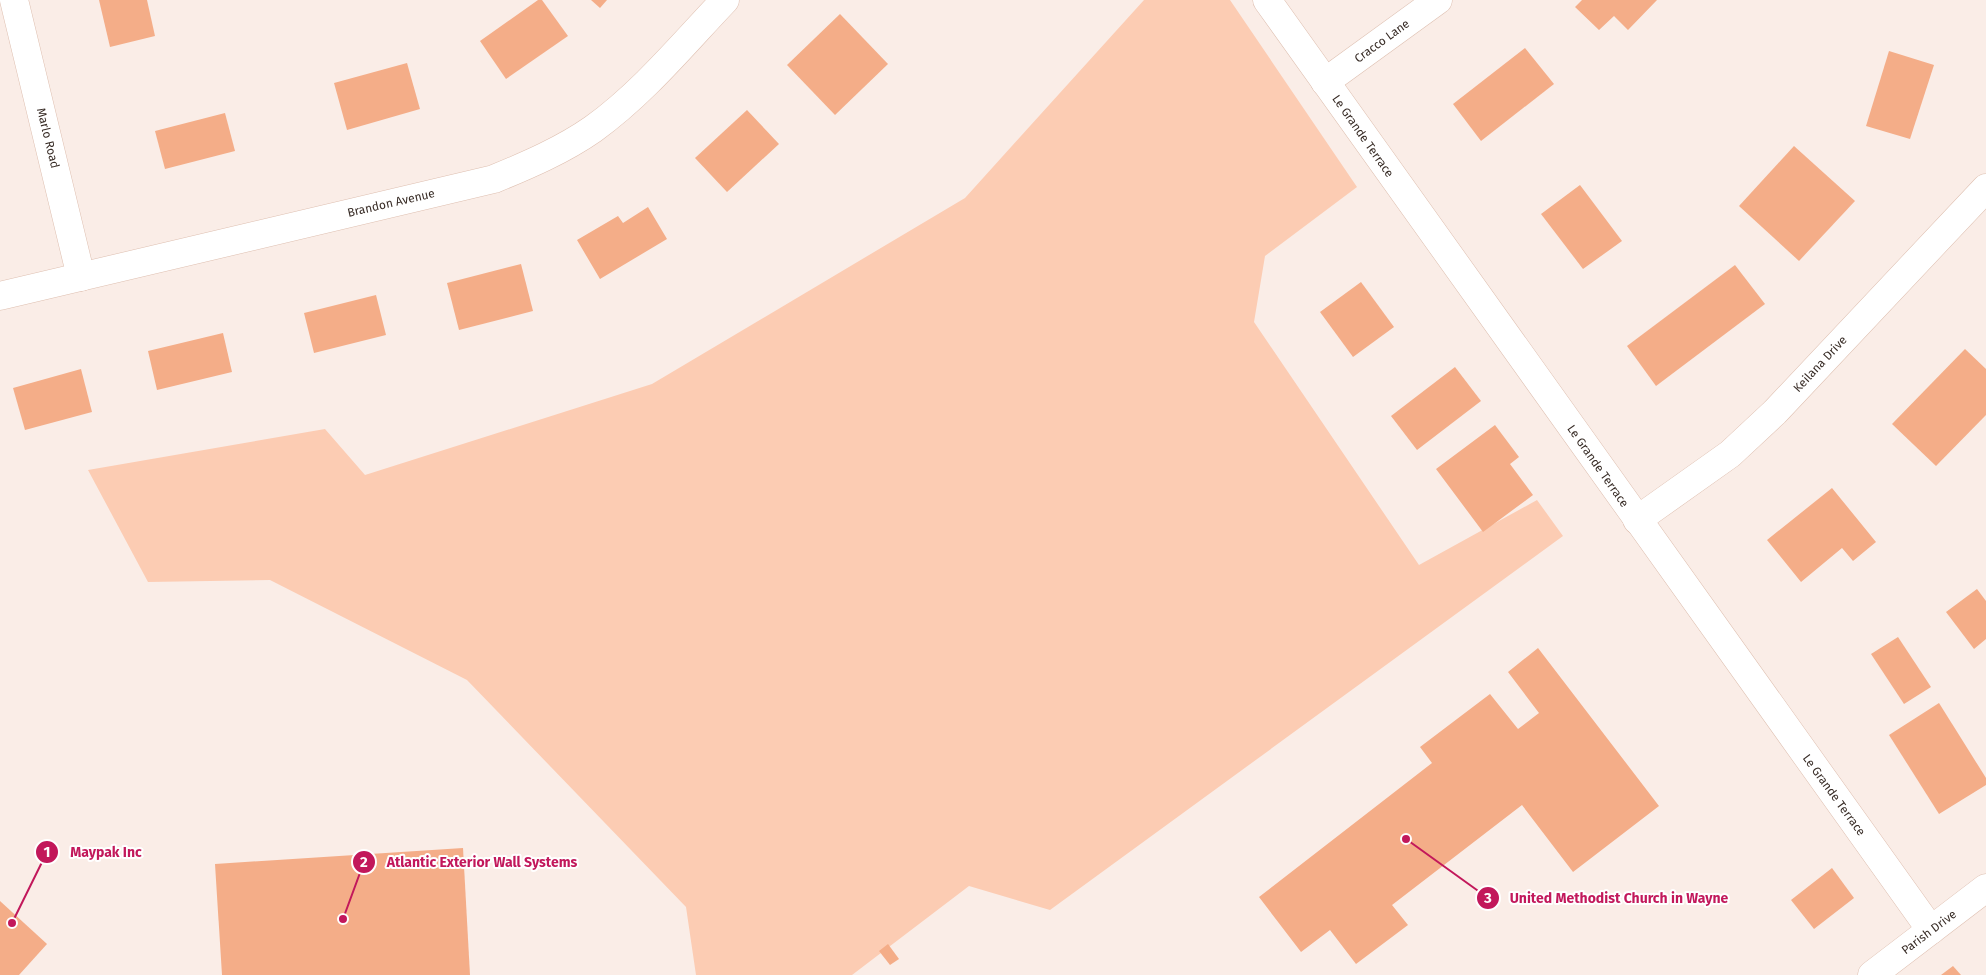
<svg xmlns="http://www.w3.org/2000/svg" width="1986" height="975" viewBox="0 0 1986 975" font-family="'Fira Sans',sans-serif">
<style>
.green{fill:#fcccb3}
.building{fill:#f4ad88}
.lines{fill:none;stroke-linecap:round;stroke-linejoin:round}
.minor-casing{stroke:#debfb0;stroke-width:29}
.minor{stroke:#fff;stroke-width:28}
.labels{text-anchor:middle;stroke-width:4;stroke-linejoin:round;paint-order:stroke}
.street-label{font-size:12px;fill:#382c26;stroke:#fff}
.leader{fill:none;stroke:#c2185b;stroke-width:2}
.callout-dot{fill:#c2185b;stroke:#fff;stroke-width:2}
.mark-label{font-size:15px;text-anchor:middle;font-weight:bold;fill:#fff}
.callout-label{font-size:14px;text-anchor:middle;font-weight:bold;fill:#c2185b;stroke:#fff;stroke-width:4;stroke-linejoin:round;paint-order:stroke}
</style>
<rect width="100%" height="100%" fill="#faede7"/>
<!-- green -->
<path class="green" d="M1144,0H1230L1357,187L1265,256L1254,322L1419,565L1537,500L1563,536L1050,910L969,886L852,975H696L686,907L467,680L270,580L148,582L88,470L325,429L365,475L652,384L965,198Z"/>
<!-- building -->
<g class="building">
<path d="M99,0H147L155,36L110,47Z"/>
<path d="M538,0H542L568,36L506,79L480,41Z"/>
<path d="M591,0H607L600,8Z"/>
<path d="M1582,0H1657L1628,30L1614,16L1599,30L1575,7Z"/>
<path d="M840,14L888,64L835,115L787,65Z"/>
<path d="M1525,48L1554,84L1481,141L1453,104Z"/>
<path d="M1889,51L1934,65L1910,139L1866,126Z"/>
<path d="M407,63L420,109L347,130L334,83Z"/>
<path d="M747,110L779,144L727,192L695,158Z"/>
<path d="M225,113L235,151L165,169L155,131Z"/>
<path d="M1794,146L1855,201L1799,261L1739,206Z"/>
<path d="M1580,185L1622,241L1583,269L1541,214Z"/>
<path d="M648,207L667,239L600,279L577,240L618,216L623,223Z"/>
<path d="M521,264L533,311L459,330L447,283Z"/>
<path d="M1735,265L1765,304L1656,386L1627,346Z"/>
<path d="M1361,282L1394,327L1353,357L1320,312Z"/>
<path d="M376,295L386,335L314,353L304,313Z"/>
<path d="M223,333L232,372L157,390L148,351Z"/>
<path d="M1965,349L1986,369V415L1936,466L1892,424Z"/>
<path d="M1455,367L1481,401L1417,450L1391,416Z"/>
<path d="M81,369L92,412L25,430L13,388Z"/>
<path d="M1495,425L1519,457L1510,464L1533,495L1483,532L1436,469Z"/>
<path d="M1832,488L1876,542L1853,561L1842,548L1801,582L1767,540Z"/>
<path d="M1977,589L1986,601V639L1974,649L1946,612Z"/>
<path d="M1898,637L1931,687L1904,704L1871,654Z"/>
<path d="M1538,648L1659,806L1573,872L1522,805L1392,905L1408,925L1356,964L1330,930L1301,952L1259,897L1432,763L1420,747L1490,694L1518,729L1539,713L1508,672Z"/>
<path d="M1939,703L1986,778V785L1939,814L1889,735Z"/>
<path d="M463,848L470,975H222L215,864Z"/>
<path d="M1832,868L1854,898L1814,929L1791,900Z"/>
<path d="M0,901L47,944L19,975H0Z"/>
<path d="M888,944L899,959L890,965L879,951Z"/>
<path d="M1953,966L1961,975H1941Z"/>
</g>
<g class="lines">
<!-- minor casing -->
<g class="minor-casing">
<g id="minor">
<path d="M14,0L81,277"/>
<path d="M1267,0L1931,930"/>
<path d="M1325,82L1438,0"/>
<path d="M0,296L494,179C528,165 563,150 593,129C643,93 683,44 725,0"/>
<path d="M1637,520L1730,454L1775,412L1986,188"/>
<path d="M1872,975L1986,888"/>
</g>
</g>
<!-- minor -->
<use href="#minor" class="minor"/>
</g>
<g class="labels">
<!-- street labels -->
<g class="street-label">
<text transform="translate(1382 41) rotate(-36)" y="4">Cracco Lane</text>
<text transform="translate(1363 136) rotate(55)" y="4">Le Grande Terrace</text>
<text transform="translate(48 138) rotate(76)" y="4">Marlo Road</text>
<text transform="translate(391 203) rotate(-13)" y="4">Brandon Avenue</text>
<text transform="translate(1820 364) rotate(-47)" y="4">Keilana Drive</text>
<text transform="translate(1598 466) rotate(55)" y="4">Le Grande Terrace</text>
<text transform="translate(1834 795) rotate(54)" y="4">Le Grande Terrace</text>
<text transform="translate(1929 932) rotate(-37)" y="4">Parish Drive</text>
</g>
</g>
<!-- callouts -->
<path class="leader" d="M12 923L47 852M343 919L364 862M1406 839L1488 898"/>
<g class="callout-dot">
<circle cx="12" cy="923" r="5"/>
<circle cx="343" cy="919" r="5"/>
<circle cx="1406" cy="839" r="5"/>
<circle cx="47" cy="852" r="12"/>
<circle cx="364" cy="862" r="12"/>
<circle cx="1488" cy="898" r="12"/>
</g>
<g class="mark-label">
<text x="47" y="857">1</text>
<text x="364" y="867">2</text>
<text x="1488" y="903">3</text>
</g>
<g class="callout-label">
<text x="106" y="857">Maypak Inc</text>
<text x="482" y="867">Atlantic Exterior Wall Systems</text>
<text x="1619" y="903">United Methodist Church in Wayne</text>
</g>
</svg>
